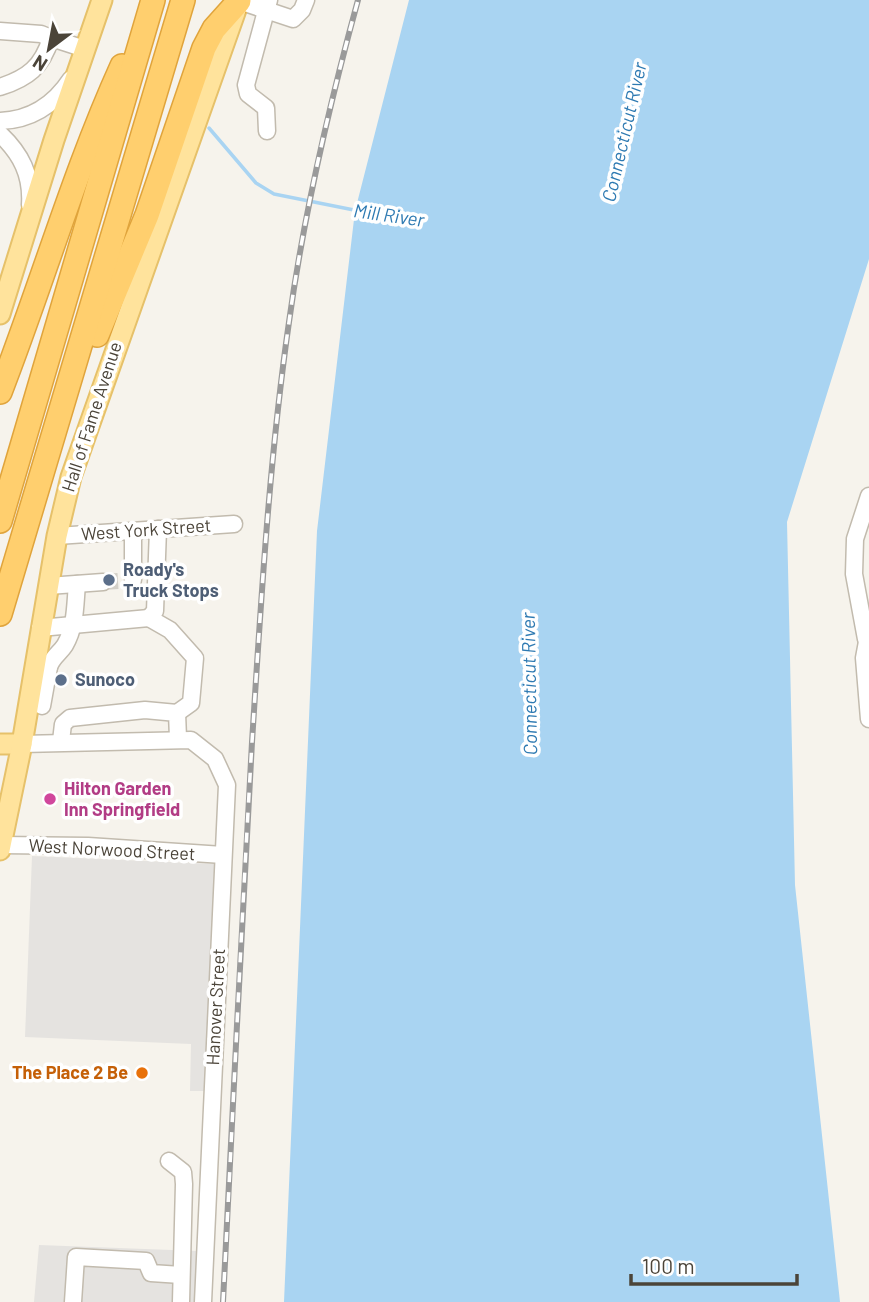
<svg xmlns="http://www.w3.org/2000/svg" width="869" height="1302" viewBox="0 0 869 1302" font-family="Barlow,sans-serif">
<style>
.parking{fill:#e5e3e0}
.water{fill:#a9d4f2}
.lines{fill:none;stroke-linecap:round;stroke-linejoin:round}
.stream{stroke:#a9d4f2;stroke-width:3.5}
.minor-tunnel{stroke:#d4d0c8;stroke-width:16;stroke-dasharray:16 8;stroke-linecap:butt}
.minor-casing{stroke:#c2bbae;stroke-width:19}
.major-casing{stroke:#e6c16a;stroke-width:23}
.highway-casing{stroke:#e0a43c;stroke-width:26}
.minor{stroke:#fff;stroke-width:16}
.major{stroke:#ffe39c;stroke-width:19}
.highway{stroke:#ffcf6e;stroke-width:23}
.rail-casing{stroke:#9a9a9a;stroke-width:6}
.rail{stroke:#fff;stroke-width:3.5;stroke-dasharray:10;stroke-linecap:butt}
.service-dot{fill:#5c6f8a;stroke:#fff;stroke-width:2.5}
.hotel-dot{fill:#d1479c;stroke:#fff;stroke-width:2.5}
.food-dot{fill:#e8710a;stroke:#fff;stroke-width:2.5}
.labels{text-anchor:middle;stroke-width:7;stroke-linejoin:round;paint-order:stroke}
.street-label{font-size:18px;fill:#4b4439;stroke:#fff}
.service-label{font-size:18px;font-weight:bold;fill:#4e5e75;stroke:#fff;text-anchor:start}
.hotel-label{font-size:18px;font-weight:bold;fill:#b23c85;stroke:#fff;text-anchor:start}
.food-label{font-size:18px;font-weight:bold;fill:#c56008;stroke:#fff;text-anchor:end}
.water-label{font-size:19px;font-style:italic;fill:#2e7ab2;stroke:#fff}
</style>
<rect width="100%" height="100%" fill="#f6f3ec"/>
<!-- parking -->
<g class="parking">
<path d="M32,856L216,864L207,1091H190L191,1044L25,1037Z"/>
<path d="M39,1245L198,1251L195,1302H34Z"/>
</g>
<!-- water -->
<path class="water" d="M409,0H869V259L787,522L795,885L840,1302H284L317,531L355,211Z"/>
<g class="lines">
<!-- stream -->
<path class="stream" d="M209,128L256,183L274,194L359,211"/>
<!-- minor-tunnel -->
<path class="minor-tunnel" d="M103,582L118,581"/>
<!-- minor casing -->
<g class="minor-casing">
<g id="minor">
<path d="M239,1L293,19L302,10L306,0"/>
<path d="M0,31L41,34L51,38C42,67 28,78 0,87"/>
<path d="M51,38L85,49"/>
<path d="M0,121C31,120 54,105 71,79"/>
<path d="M267,131L266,108L248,94L246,85L269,0"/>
<path d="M0,134C21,154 32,175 30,205"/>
<path d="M133,531V580"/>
<path d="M57,536L234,524"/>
<path d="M48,586L103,582"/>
<path d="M149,618L170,630L195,658L191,703L177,713"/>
<path d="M149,618L155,611L158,529"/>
<path d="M40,628L149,618"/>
<path d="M869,631L864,658L869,719"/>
<path d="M866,639L854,574L855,539L869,496"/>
<path d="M39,665L49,667L42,706"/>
<path d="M49,667C52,657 60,653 65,645C76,626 75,605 77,584"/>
<path d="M61,741L63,724L70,718L145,710L177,713L178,738"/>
<path d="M22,744L191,740L215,759L227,785L203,1302"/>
<path d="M1,845L88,846L223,855"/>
<path d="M169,1161L183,1172L184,1184L181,1302"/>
<path d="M73,1302L76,1257L146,1261L151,1273L181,1275"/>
</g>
</g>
<!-- major casing -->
<g class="major-casing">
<g id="major">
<path d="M0,314L54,140L102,0"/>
<path d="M0,744H22"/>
<path d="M0,850L22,744L57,536L71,477L237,7"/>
</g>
</g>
<!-- highway casing -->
<g class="highway-casing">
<g id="highway">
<path d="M97,335L147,215L204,48L214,29L239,1"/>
<path d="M0,392C42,284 74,172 122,66"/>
<path d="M0,521L153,0"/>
<path d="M0,614L183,0"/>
</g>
</g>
<!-- minor -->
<use href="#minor" class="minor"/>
<!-- major -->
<use href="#major" class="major"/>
<!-- highway -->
<use href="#highway" class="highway"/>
<!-- rail casing -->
<g class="rail-casing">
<path id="rail" d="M223,1302C233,1115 241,929 252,742C261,602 269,461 289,322C304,213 329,106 358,0"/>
</g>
<!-- rail -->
<use href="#rail" class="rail"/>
</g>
<!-- markers -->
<g class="service-dot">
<circle cx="109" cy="580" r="7"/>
<circle cx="61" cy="680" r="7"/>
</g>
<circle class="hotel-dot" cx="50" cy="799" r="7"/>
<circle class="food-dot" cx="142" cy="1073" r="7"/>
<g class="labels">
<!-- street labels -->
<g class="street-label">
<text transform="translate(92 417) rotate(-72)" y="6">Hall of Fame Avenue</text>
<text transform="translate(146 530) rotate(-4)" y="6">West York Street</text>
<text transform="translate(112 850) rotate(3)" y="6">West Norwood Street</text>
<text transform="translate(216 1007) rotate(-87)" y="6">Hanover Street</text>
</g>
<!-- service labels -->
<g class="service-label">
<text x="123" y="576">Roady's<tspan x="123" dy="21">Truck Stops</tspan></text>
<text x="75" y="686">Sunoco</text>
</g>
<!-- hotel labels -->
<g class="hotel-label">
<text x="64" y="795">Hilton Garden<tspan x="64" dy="21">Inn Springfield</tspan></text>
</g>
<!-- food labels -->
<g class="food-label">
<text x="128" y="1079">The Place 2 Be</text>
</g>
<!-- water labels -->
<g class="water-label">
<text transform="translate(624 132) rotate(-77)" y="7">Connecticut River</text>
<text transform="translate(389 215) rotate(8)" y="7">Mill River</text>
<text transform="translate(529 684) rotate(-91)" y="7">Connecticut River</text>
</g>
</g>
<!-- north arrow -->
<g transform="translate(49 49) rotate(212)" stroke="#ffffff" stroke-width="5" paint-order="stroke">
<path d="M0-5L12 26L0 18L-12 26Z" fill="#4b4439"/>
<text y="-10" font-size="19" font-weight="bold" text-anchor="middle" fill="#4b4439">N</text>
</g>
<!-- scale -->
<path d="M631 1274v10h166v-10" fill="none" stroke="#4b4439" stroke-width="3.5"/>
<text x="642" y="1274" font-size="21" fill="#4b4439" stroke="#ffffff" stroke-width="5" paint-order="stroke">100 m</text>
</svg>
